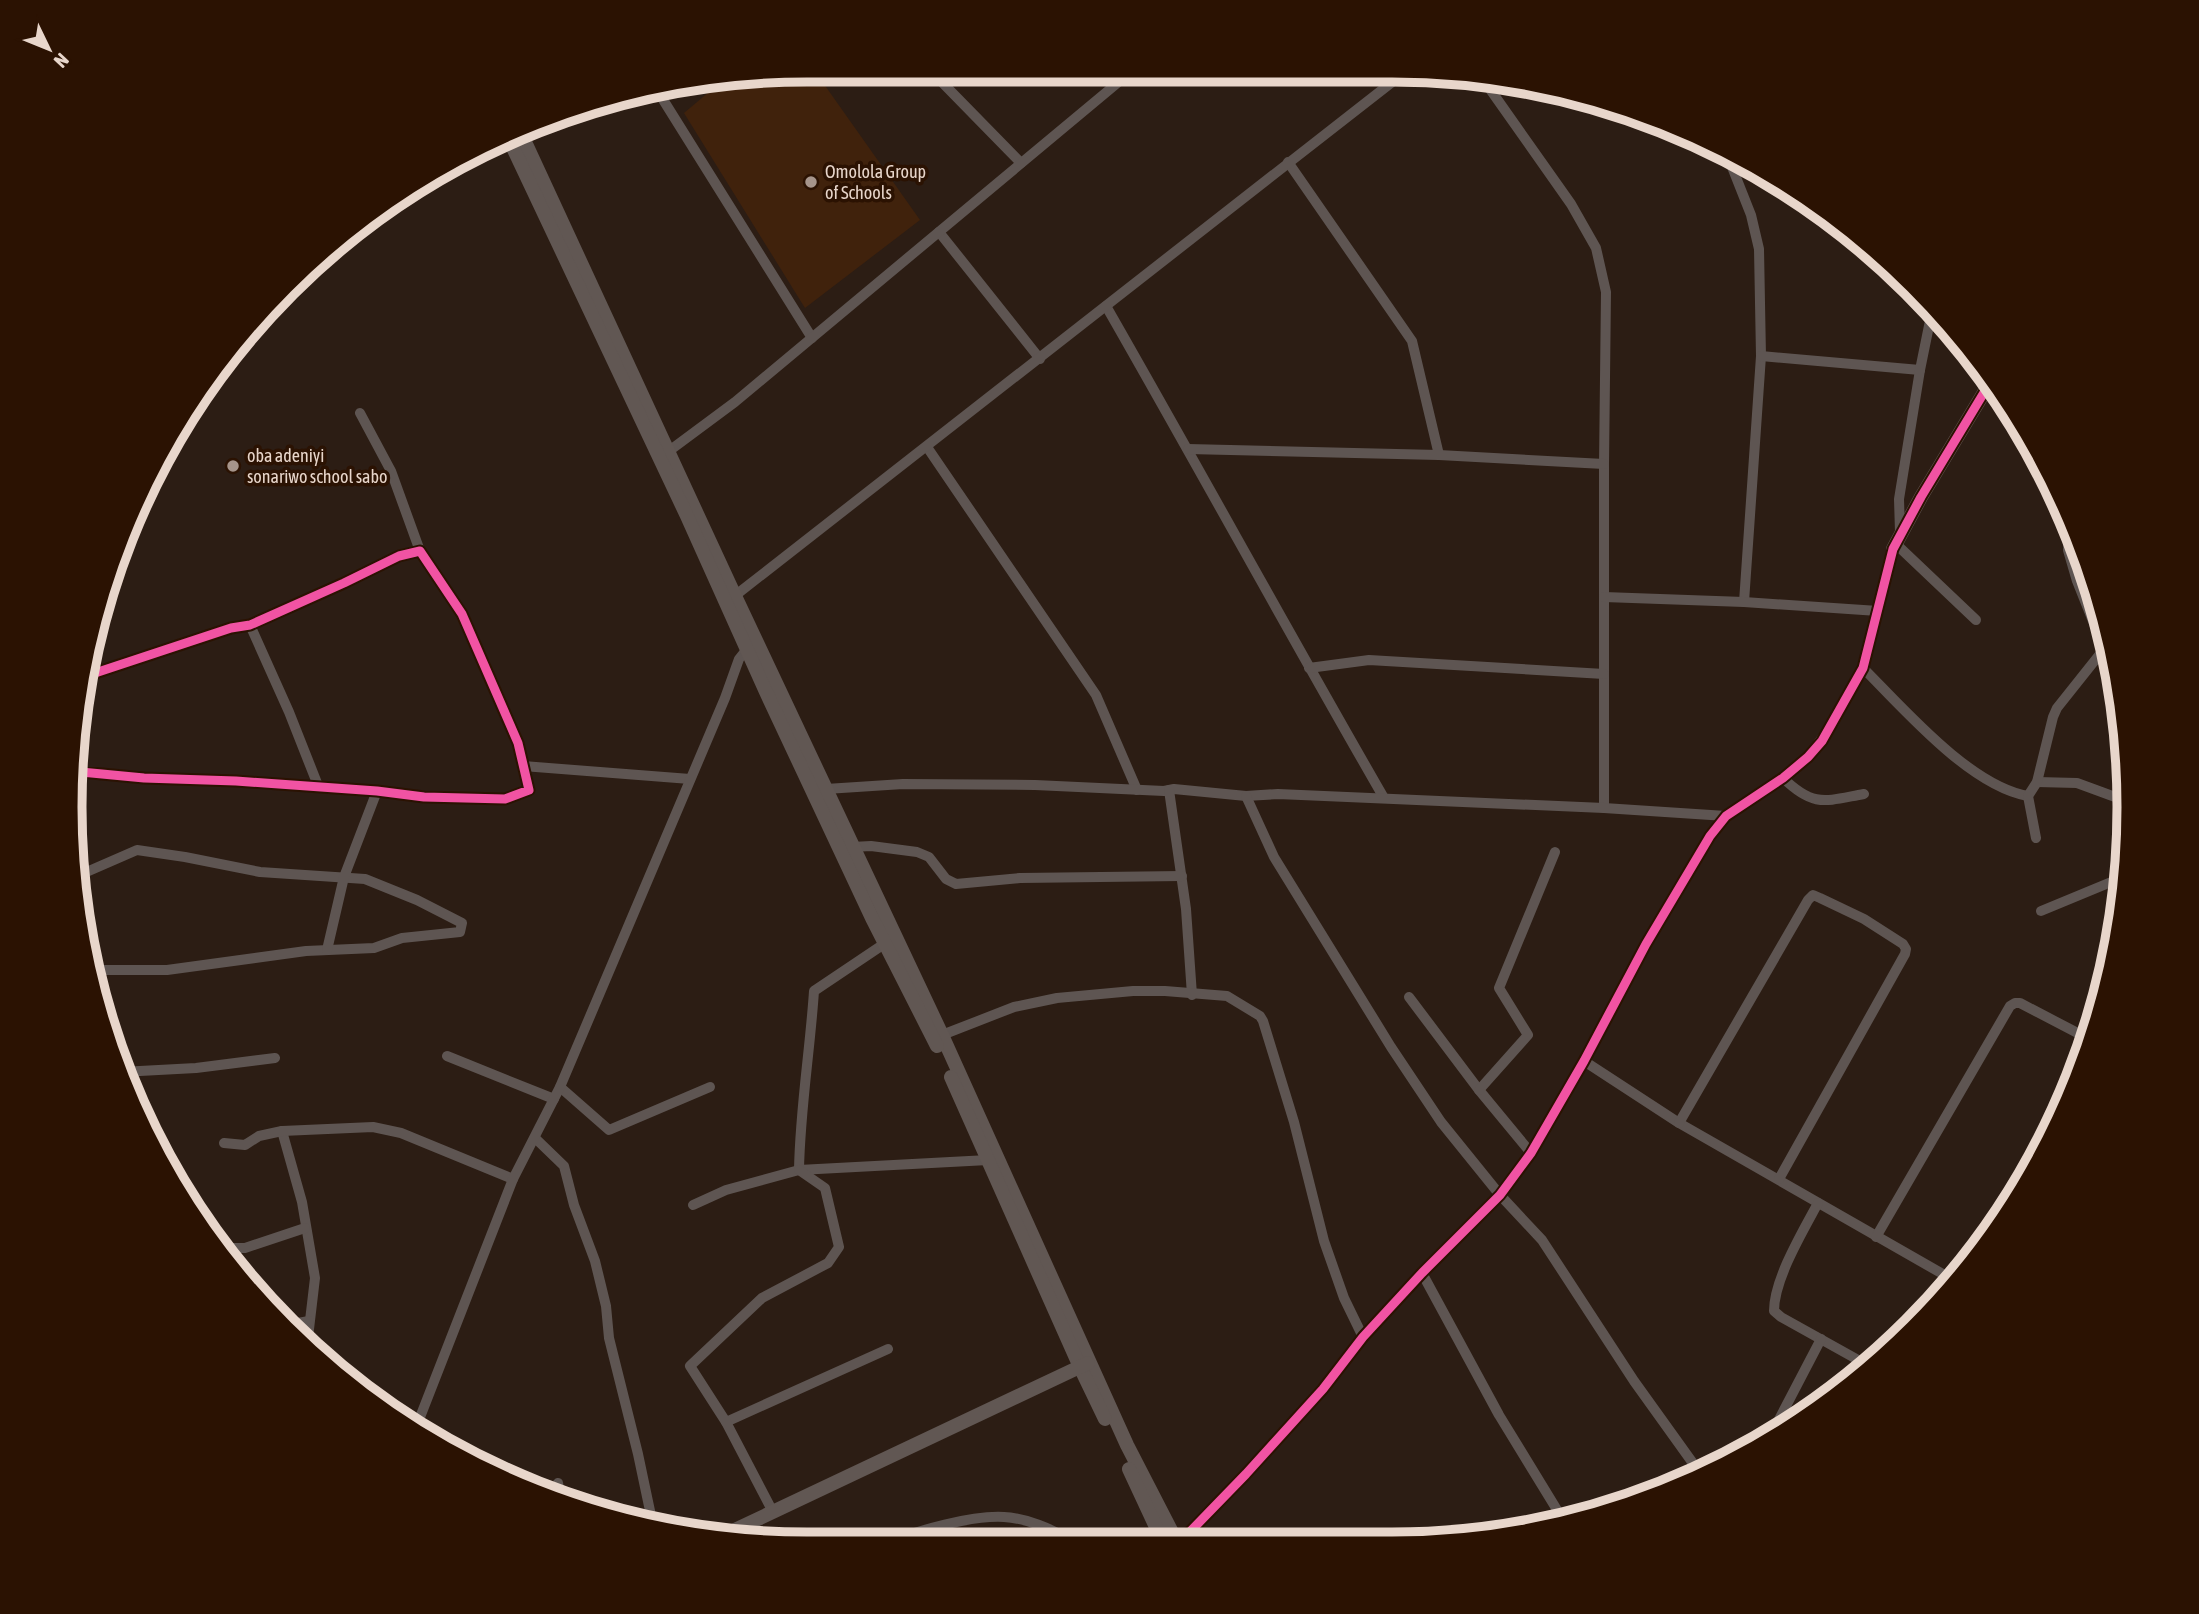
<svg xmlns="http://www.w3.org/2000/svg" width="2199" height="1614" viewBox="0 0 2199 1614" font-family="'Asap Condensed',sans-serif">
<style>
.built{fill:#40220c}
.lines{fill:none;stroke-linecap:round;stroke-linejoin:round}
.street{stroke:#5e5552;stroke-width:10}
.secondary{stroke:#615753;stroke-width:14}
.cycleway-casing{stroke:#2b1202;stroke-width:13}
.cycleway{stroke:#f153a3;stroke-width:9}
.poi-dot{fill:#a6958b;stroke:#2b1202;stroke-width:2.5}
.labels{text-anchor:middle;stroke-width:7;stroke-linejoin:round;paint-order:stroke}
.poi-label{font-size:18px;fill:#e8d6cb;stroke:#2b1202;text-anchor:start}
.rim{fill:none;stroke:#e8d6cb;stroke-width:9}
</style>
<rect width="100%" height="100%" fill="#2c1d14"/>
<!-- built -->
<path class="built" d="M807,70H814L920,220L805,308L684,113L722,81Z"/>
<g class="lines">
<!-- street -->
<g class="street">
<path d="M930,70L1021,163"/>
<path d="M1485,82L1571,204L1596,248L1606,292L1604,464V808"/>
<path d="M657,90L812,338"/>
<path d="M1724,153L1732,167L1751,215L1759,249L1761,356L1744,602"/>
<path d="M1288,162L1412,341L1439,455"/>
<path d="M939,232L1040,359"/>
<path d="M1106,306C1200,470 1290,635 1384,798"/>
<path d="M1761,356L1920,370"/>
<path d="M360,413L391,471L420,551"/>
<path d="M927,447L1096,695L1137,790"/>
<path d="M1188,449L1439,455L1604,464"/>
<path d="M669,451L735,402L1133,70"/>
<path d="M2070,527L2068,550L2077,581L2104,649"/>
<path d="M1900,532L1899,499L1920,370L1932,311"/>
<path d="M1897,545L1976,620"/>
<path d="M1604,597L1744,602L1878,611"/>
<path d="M732,598L1405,72"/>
<path d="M250,625L289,712L319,788"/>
<path d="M1309,668L1369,660L1604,674"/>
<path d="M1863,668C1904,709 1970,786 2028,796"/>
<path d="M80,706L81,772L144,778L236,781L377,791L424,797L505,799L529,790L518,743L462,614L420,551L399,556L344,583L250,625L231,628L83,677"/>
<path d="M523,766L690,779"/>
<path d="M1783,778C1814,808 1825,801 1864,794"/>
<path d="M2037,782L2077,783L2126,801"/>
<path d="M826,789L903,784L1035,785L1164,791L1174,789L1246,796L1278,794L1604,808L1726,816"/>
<path d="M1169,790L1186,909L1192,995"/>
<path d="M1246,796L1274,857L1391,1047L1441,1122L1500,1195L1542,1240L1634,1381L1700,1473"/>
<path d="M2036,838L2028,796L2037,782L2053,717L2057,708L2104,649L2109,646"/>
<path d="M852,847L871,846L917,852L929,857L946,879L956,884L1020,878L1182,876"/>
<path d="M75,877L137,850L185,857L260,872L365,879L417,900L462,923L460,932L402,938L374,948L306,951L167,970H94"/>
<path d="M2041,911L2116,880L2124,874"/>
<path d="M327,950L344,877L377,791"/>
<path d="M1409,997L1479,1090L1531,1153"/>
<path d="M942,1035L1014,1007L1057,998L1133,991H1165L1227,996L1260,1016L1263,1021L1294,1122L1324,1241L1344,1298L1363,1337"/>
<path d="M447,1056L554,1099"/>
<path d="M1584,1061L1679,1123L1955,1281"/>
<path d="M121,1072L196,1068L275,1058"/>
<path d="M560,1087L609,1130L710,1087"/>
<path d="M1479,1090L1528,1035L1499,988L1555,852"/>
<path d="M1679,1123L1808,900L1813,895L1820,898L1864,919L1903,944L1906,949L1905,954L1779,1179"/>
<path d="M282,1131L302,1202L315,1278L307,1346"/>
<path d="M535,1138L564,1166L574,1205L595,1261L606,1306L609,1338L638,1454L653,1525"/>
<path d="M224,1143L245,1145L259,1136L282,1131L373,1127L401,1133L513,1179"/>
<path d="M799,1170C800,1110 810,1051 814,991L884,944"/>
<path d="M1818,1203C1803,1231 1774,1279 1774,1311L1781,1317L1869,1366"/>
<path d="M693,1205L726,1190L799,1170L988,1160"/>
<path d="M1876,1237L2010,1006L2015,1003H2020L2091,1040"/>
<path d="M218,1248H245L305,1228"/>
<path d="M1422,1273L1499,1415L1562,1518"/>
<path d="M287,1325L309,1321"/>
<path d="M726,1422L888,1349"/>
<path d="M417,1425L513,1179L560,1087L725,698L739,659L747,649"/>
<path d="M1773,1431L1821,1339"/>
<path d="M558,1483L561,1498"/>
<path d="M773,1512L726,1422L690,1366L762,1298L828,1263L839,1247L825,1188L799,1170"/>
<path d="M1182,1540L1246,1474L1323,1389L1363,1337L1422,1273L1500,1195L1531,1153L1584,1061L1646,944L1710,836L1726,816L1783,778L1808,757L1834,722L1863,668L1893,549"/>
<path d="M887,1542C918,1531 971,1515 1004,1517C1026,1518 1052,1529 1070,1540"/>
</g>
<!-- secondary -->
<g class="secondary">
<path d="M519,129L735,596L942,1035L1127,1445L1176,1540"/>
<path d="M507,135L687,516L766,692L872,918L937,1046"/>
<path d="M1893,549L1921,497L1991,381"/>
<path d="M951,1077L1080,1367L1105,1419"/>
<path d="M1129,1469L1162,1540"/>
<path d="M722,1536L1088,1363"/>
</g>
<!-- cycleway casing -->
<g class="cycleway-casing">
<g id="cycleway">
<path d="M80,706L81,772L144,778L236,781L377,791L424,797L505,799L529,790L518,743L462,614L420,551L399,556L344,583L250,625L231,628L83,677"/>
<path d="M1182,1540L1246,1474L1323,1389L1363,1337L1422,1273L1500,1195L1531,1153L1584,1061L1646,944L1710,836L1726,816L1783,778L1808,757L1822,741L1863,668L1893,549L1921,497L1991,381"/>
</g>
</g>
<!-- cycleway -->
<use href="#cycleway" class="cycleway"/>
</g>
<!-- markers -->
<g class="poi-dot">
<circle cx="811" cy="182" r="7"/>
<circle cx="233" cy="466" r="7"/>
</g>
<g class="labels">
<!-- poi labels -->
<g class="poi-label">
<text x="825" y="178">Omolola Group<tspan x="825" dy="21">of Schools</tspan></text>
<text x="247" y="462">oba adeniyi<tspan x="247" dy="21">sonariwo school sabo</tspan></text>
</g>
</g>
<!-- crop -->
<path d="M0 0H2199V1614H0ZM807 82H1392A725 725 0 0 1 2117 807V807A725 725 0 0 1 1392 1532H807A725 725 0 0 1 82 807V807A725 725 0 0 1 807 82Z" fill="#2b1202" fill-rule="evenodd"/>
<path class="rim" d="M807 82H1392A725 725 0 0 1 2117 807V807A725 725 0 0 1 1392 1532H807A725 725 0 0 1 82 807V807A725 725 0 0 1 807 82Z"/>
<!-- north arrow -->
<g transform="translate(49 49) rotate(133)" stroke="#2b1202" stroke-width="5" paint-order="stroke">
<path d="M0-5L12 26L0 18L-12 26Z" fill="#e8d6cb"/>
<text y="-10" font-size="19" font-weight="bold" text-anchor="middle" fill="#e8d6cb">N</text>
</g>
</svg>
